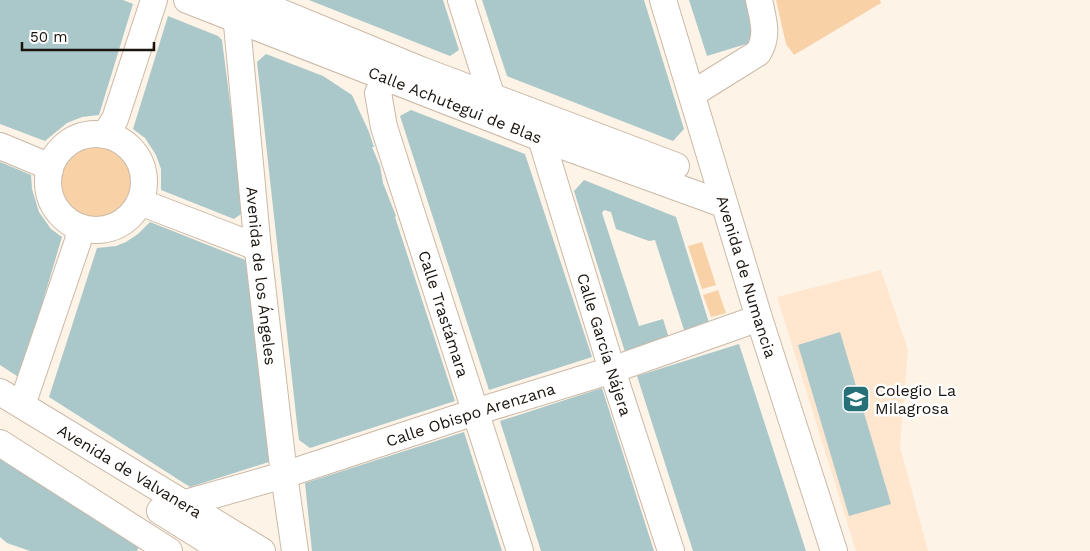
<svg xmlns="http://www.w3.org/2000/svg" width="1090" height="551" viewBox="0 0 1090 551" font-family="'Work Sans',sans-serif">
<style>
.built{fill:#fee7ce}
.green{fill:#f8d1a7}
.building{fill:#aac7ca}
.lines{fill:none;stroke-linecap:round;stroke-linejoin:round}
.minor-casing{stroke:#cab9a7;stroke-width:28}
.minor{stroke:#fff;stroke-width:26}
.labels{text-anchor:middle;stroke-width:5;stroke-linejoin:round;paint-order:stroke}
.street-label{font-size:16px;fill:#1a140e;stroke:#fff}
.poi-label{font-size:16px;fill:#1a140e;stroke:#fff;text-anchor:start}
</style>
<rect width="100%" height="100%" fill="#fef3e7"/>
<!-- built -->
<path class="built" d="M881,270L908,350L900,447L928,551H856L777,297Z"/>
<!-- green -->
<g class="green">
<path d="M776,0H880L881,3L794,55L786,44Z"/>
<circle cx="96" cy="181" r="38"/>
<path d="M702,242L716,285L702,289L688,246Z"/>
<path d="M718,290L726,313L711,317L703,295Z"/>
</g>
<!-- building -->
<g class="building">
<path d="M0,0H123L133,4L99,115L82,117L67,123L45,141L0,124Z"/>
<path d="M309,0H443L459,50L450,56Z"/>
<path d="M482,0H644L684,129L673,141L507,76Z"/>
<path d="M689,0H747L759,40L707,56Z"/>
<path d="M168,16L218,36L222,40L244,212L234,219L161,190V169L156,155L145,138L133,129Z"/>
<path d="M266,54L323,76L352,95L369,132L374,147H372L380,166L383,183L396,216L395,217L455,401L310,448L299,440L297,424L257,62Z"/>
<path d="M411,110L525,154L592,357L489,390L400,116Z"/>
<path d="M0,162L31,175L32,189L39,212L51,229L62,237L20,378L0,365Z"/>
<path d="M584,180L676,217L710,326L685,333L655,240L649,241L616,229L611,212L604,210L602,213L639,326L663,319L669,338L625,352L574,191Z"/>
<path d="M150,222L248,261L272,461L190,487L49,397L97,248L116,246L126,242L138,234Z"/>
<path d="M840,332L891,504L849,516L798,345Z"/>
<path d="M739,344L806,551H693L637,376Z"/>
<path d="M602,388L654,551H541L500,421Z"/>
<path d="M464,432L502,551H312L305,483Z"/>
<path d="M0,456L140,545L137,551H30L7,543L0,537Z"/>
</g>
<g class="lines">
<!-- minor casing -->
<g class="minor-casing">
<g id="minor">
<path id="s1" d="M187,0L541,138L723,204"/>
<path d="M251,0L421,70L676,166"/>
<path d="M461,0L492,98"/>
<path id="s2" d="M663,0L759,318L834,551"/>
<path id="s3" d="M235,3L258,250L284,475L295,551"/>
<path id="s4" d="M387,77L378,93L384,127L520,551"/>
<path d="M692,94L758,53C769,36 763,19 759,0"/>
<circle cx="96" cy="182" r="48"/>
<path d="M105,135L115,119L154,0"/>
<path id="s5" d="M541,138L612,370L671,551"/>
<path d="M0,146L41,163L50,170"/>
<path d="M140,202L249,244L258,250"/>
<path id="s6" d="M0,392L262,551"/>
<path d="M22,405L78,241L80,228"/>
<path d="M0,443L169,551"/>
<path id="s7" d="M182,504L284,475L475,412L612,370L759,318"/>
<path d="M160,511L224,551"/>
</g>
</g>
<!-- minor -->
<use href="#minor" class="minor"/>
</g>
<!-- icons -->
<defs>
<g id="school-square" transform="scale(1.4375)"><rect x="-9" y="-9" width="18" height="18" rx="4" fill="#267078" stroke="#fff"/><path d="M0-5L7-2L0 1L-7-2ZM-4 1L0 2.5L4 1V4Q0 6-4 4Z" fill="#fff"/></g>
</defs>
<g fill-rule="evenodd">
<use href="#school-square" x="856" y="399"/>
</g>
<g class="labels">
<!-- street labels -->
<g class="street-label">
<text dy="6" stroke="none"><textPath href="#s1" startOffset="288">Calle Achutegui de Blas</textPath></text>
<text dy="6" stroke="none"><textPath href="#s3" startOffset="274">Avenida de los Ángeles</textPath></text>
<text dy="6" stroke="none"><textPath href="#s2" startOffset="289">Avenida de Numancia</textPath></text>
<text dy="6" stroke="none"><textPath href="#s4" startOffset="249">Calle Trastámara</textPath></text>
<text dy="6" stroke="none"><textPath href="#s5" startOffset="216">Calle García Nájera</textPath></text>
<text dy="6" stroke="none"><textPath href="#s7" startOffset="302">Calle Obispo Arenzana</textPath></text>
<text dy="6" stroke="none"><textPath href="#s6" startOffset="152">Avenida de Valvanera</textPath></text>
</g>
<!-- poi labels -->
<g class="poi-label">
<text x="875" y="396">Colegio La<tspan x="875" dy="18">Milagrosa</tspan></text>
</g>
</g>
<!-- scale -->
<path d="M22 42v8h132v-8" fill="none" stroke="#1a140e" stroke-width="2.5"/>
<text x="30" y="42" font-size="15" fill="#1a140e" stroke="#ffffff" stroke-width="4" paint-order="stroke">50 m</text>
</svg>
